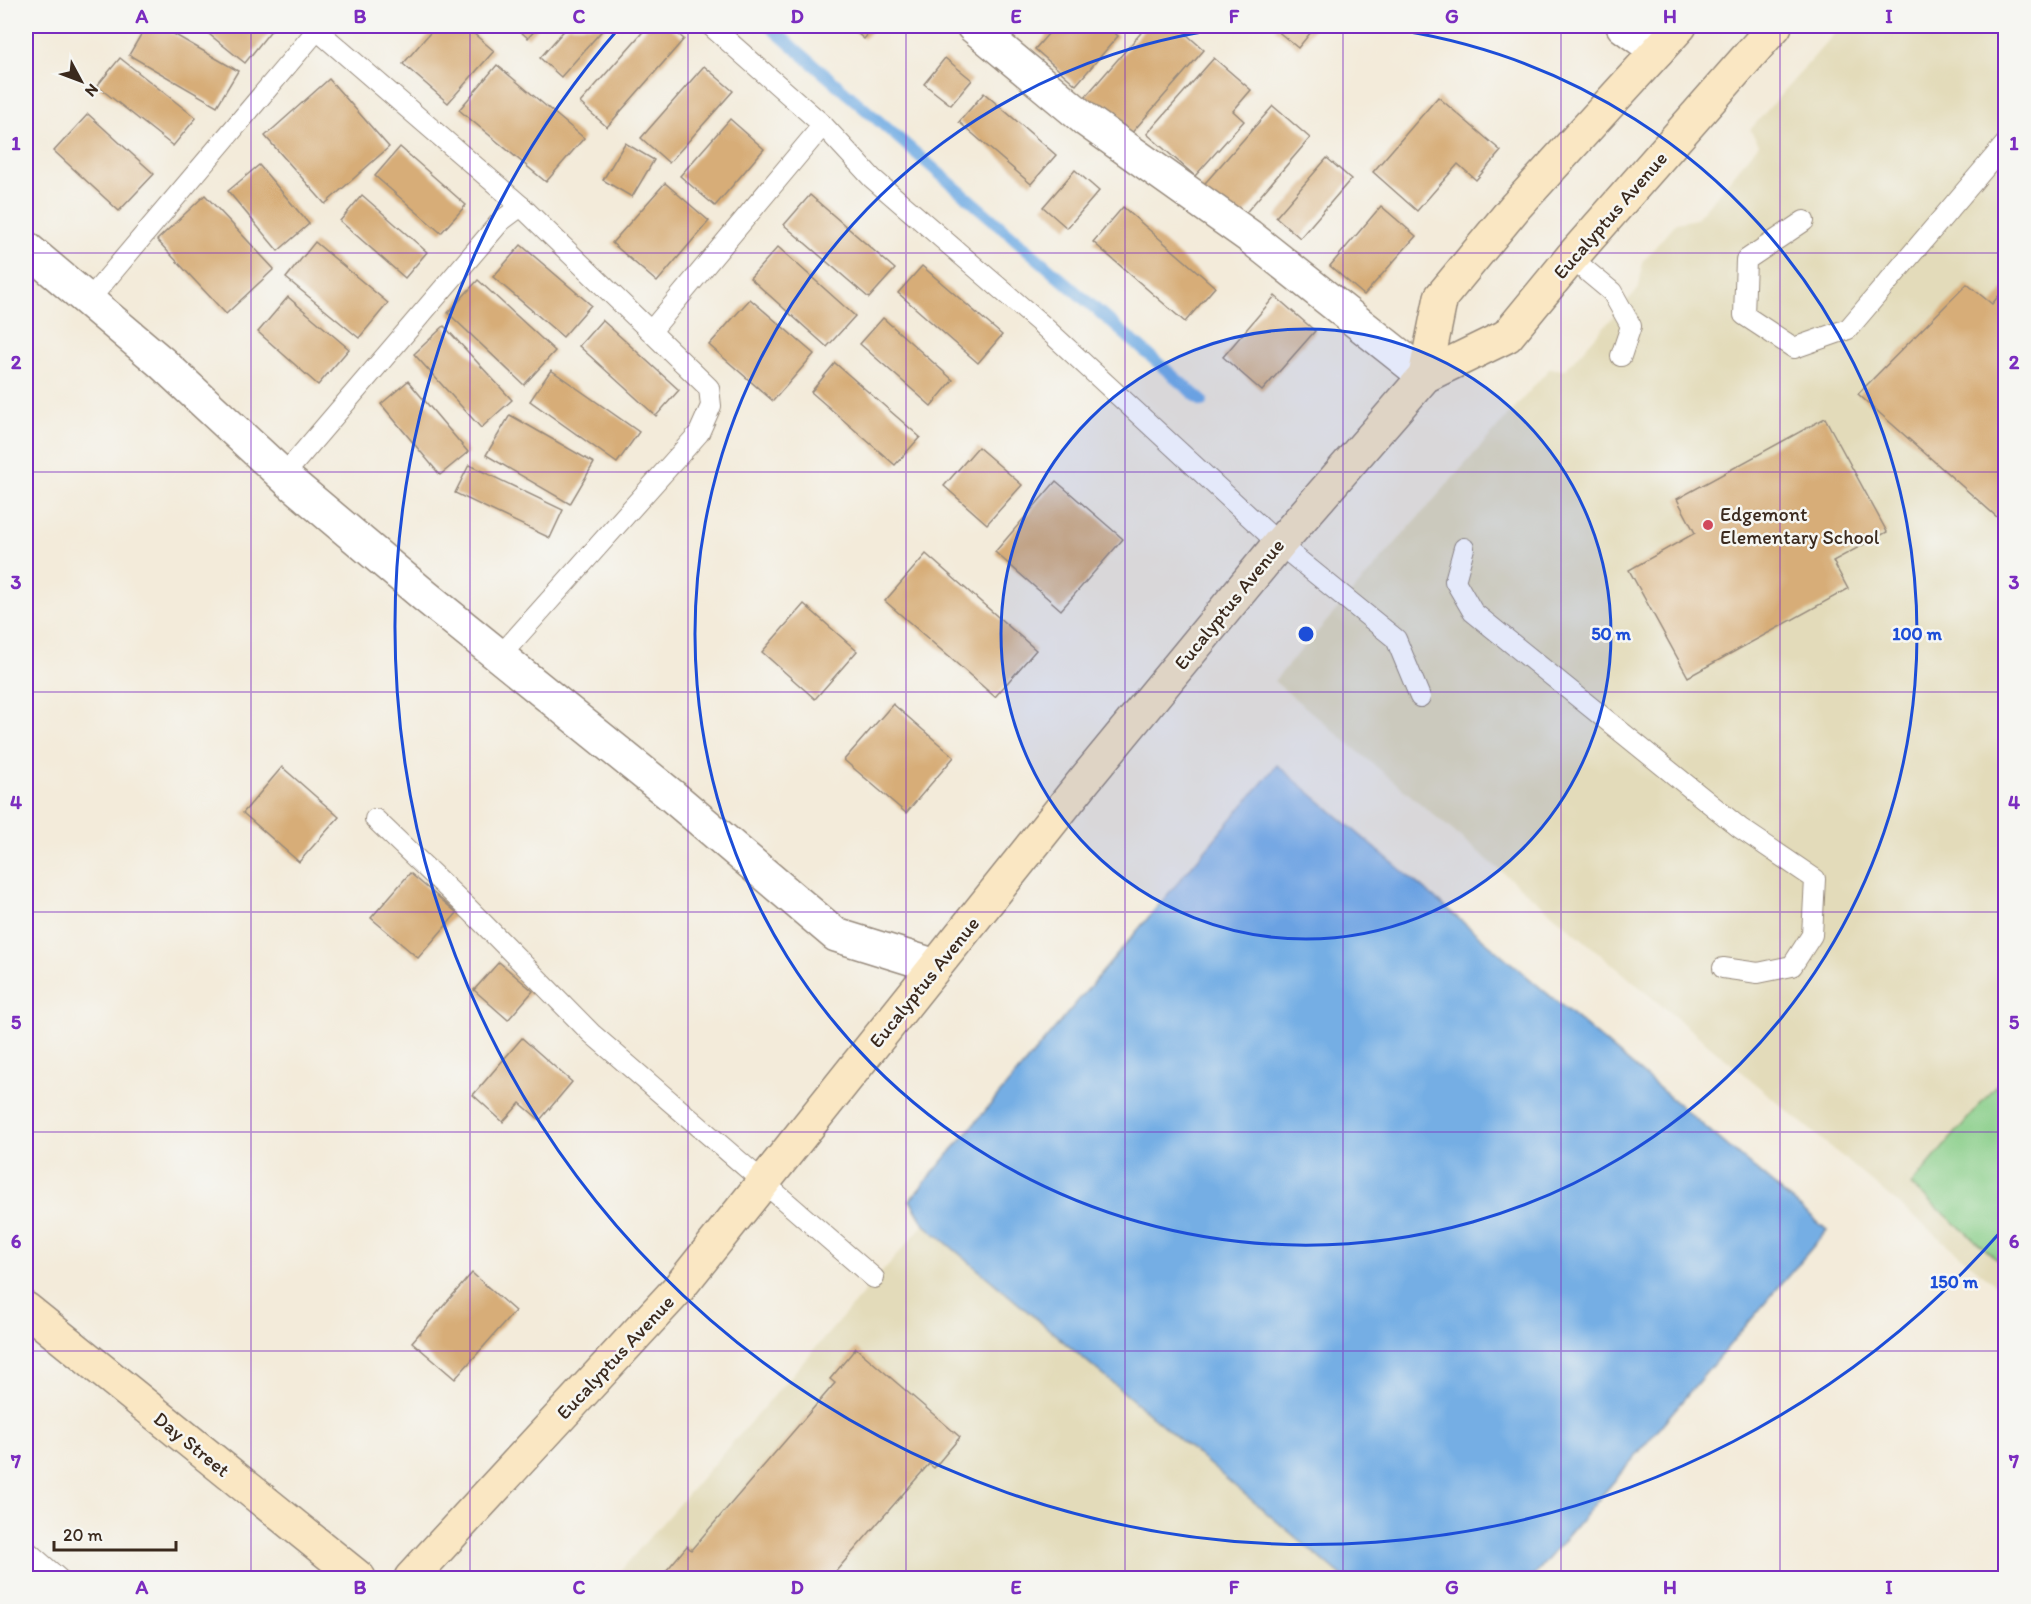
<svg xmlns="http://www.w3.org/2000/svg" width="2031" height="1604" viewBox="0 0 2031 1604" font-family="Itim,sans-serif">
<style>
.built{fill:#e3dbba}
.green{fill:#87cd87;stroke:#617c52;stroke-width:1.5}
.water{fill:#74aee4;stroke:#586c81;stroke-width:1.5}
.lines{fill:none;stroke-linecap:round;stroke-linejoin:round}
.stream{stroke:#74aee4;stroke-width:12}
.building{fill:#d7ad78}
.service-casing{stroke:#978a7c;stroke-width:22}
.minor-casing{stroke:#978a7c;stroke-width:36}
.secondary-casing{stroke:#978a7c;stroke-width:36}
.service{stroke:#fff;stroke-width:20}
.minor{stroke:#fff;stroke-width:33}
.secondary{stroke:#fae7c3;stroke-width:33}
.grid{fill:none;stroke:#7b2cbf;stroke-width:1.5;stroke-opacity:0.55}
.ring{fill:none;stroke:#1d4ed8;stroke-width:3}
.poi-dot{fill:#d1495b;stroke:#f6f6f2;stroke-width:2}
.labels{text-anchor:middle;stroke-width:5;stroke-linejoin:round;paint-order:stroke}
.street-label{font-size:20px;fill:#3b2a1e;stroke:#f6f6f2}
.poi-label{font-size:20px;fill:#3b2a1e;stroke:#f6f6f2;text-anchor:start}
.centre{fill:#1d4ed8;stroke:#f6f6f2;stroke-width:3}
.ring-label{font-size:18px;text-anchor:middle;font-weight:bold;fill:#1d4ed8;stroke:#f6f6f2;stroke-width:5;stroke-linejoin:round;paint-order:stroke}
.neatline{fill:none;stroke:#7b2cbf;stroke-width:2}
.grid-label{font-size:20px;text-anchor:middle;font-weight:bold;fill:#7b2cbf}
</style>
<rect width="100%" height="100%" fill="#f6f6f2"/>
<filter id="ink" filterUnits="userSpaceOnUse"><feTurbulence type="fractalNoise" baseFrequency=".0167" numOctaves="2"/><feDisplacementMap in="SourceGraphic" scale="12" xChannelSelector="R" yChannelSelector="G"/><feConvolveMatrix kernelMatrix="1 2 1 2 8 2 1 2 1" color-interpolation-filters="sRGB"/></filter>
<filter id="wash" filterUnits="userSpaceOnUse"><feTurbulence type="fractalNoise" baseFrequency=".008" numOctaves="4" result="noise"/><feDisplacementMap in="SourceGraphic" scale="24" xChannelSelector="R" yChannelSelector="G"/><feGaussianBlur stdDeviation="1.35" result="paint"/><feColorMatrix in="noise" values="0 0 0 0 0 0 0 0 0 0 0 0 0 0 0 0 0 1.4 0 .05"/><feComposite in="paint" operator="in"/></filter>
<g filter="url(#wash)">
<rect width="100%" height="100%" fill="#f3ebda"/>
<!-- built -->
<g class="built">
<path d="M1841,26H2005V1293L1274,681L1549,369H1566L1639,288L1643,261L1676,223L1696,219L1717,195L1759,144L1750,130Z"/>
<path d="M924,1224L1344,1578H614Z"/>
</g>
<!-- green -->
<path class="green" d="M2005,1075V1266L1911,1185Z"/>
<!-- water -->
<path class="water" d="M1277,765L1827,1230L1532,1578H1344L924,1224L910,1200Z"/>
<g class="lines">
<!-- stream -->
<path class="stream" d="M769,26L1202,401"/>
</g>
<g id="blocks">
<!-- building -->
<g class="building">
<path d="M146,26H160L238,71L217,106L129,55Z"/>
<path d="M199,26H270L273,28L245,63Z"/>
<path d="M436,26H465L494,51L448,103L403,64Z"/>
<path d="M514,26H539L528,38Z"/>
<path d="M568,26H606L561,77L540,58Z"/>
<path d="M648,26H668L684,39L607,127L580,103Z"/>
<path d="M849,26H875L864,39Z"/>
<path d="M1055,26H1107L1118,36L1076,85L1035,49Z"/>
<path d="M1147,26H1177L1204,50L1129,136L1085,97Z"/>
<path d="M1278,26H1316L1298,48L1275,29Z"/>
<path d="M120,58L196,118L173,146L97,86Z"/>
<path d="M945,58L972,80L951,105L924,84Z"/>
<path d="M1214,58L1251,90L1233,111L1244,121L1195,176L1147,134Z"/>
<path d="M497,65L584,138L546,182L459,110Z"/>
<path d="M704,66L733,91L669,163L641,138Z"/>
<path d="M329,79L389,147L325,204L265,136Z"/>
<path d="M984,93L1056,155L1031,184L959,122Z"/>
<path d="M1438,97L1501,151L1476,180L1458,164L1417,211L1373,172Z"/>
<path d="M1273,106L1310,138L1237,223L1199,190Z"/>
<path d="M88,114L154,174L119,211L54,151Z"/>
<path d="M730,119L764,149L715,206L680,176Z"/>
<path d="M625,143L654,160L632,197L603,180Z"/>
<path d="M400,147L466,205L441,233L375,176Z"/>
<path d="M1327,158L1351,179L1300,238L1276,217Z"/>
<path d="M259,165L309,224L278,251L228,191Z"/>
<path d="M1075,170L1099,191L1067,228L1043,207Z"/>
<path d="M665,183L709,221L657,282L612,243Z"/>
<path d="M205,195L274,269L226,314L157,240Z"/>
<path d="M362,195L427,252L405,278L340,221Z"/>
<path d="M810,195L895,269L869,298L784,225Z"/>
<path d="M1381,206L1416,236L1364,295L1330,266Z"/>
<path d="M1123,207L1215,287L1185,322L1093,242Z"/>
<path d="M315,242L388,303L359,338L286,278Z"/>
<path d="M521,245L591,305L563,337L493,277Z"/>
<path d="M778,247L855,316L827,347L750,278Z"/>
<path d="M922,266L1002,335L978,363L898,293Z"/>
<path d="M478,280L555,351L524,385L448,313Z"/>
<path d="M1967,284L1992,304L2006,287V525L1858,394Z"/>
<path d="M1275,296L1315,331L1262,391L1223,357Z"/>
<path d="M288,297L349,349L318,385L258,332Z"/>
<path d="M750,299L814,354L773,401L709,345Z"/>
<path d="M883,318L953,380L931,406L860,344Z"/>
<path d="M602,320L679,390L656,416L579,346Z"/>
<path d="M444,326L512,400L481,428L414,354Z"/>
<path d="M835,363L920,437L895,465L811,392Z"/>
<path d="M551,370L639,432L617,463L530,401Z"/>
<path d="M408,381L468,452L440,475L381,404Z"/>
<path d="M510,415L594,463L570,504L486,455Z"/>
<path d="M1825,418L1887,532L1833,561L1848,589L1688,677L1629,570L1695,533L1677,499Z"/>
<path d="M978,447L1022,485L987,524L944,486Z"/>
<path d="M469,465L563,510L550,538L455,493Z"/>
<path d="M1056,481L1123,539L1061,610L995,552Z"/>
<path d="M926,554L1036,650L995,697L885,601Z"/>
<path d="M804,604L857,651L815,699L762,652Z"/>
<path d="M893,704L954,757L906,813L844,760Z"/>
<path d="M282,767L339,817L299,862L243,813Z"/>
<path d="M410,873L457,913L418,958L371,918Z"/>
<path d="M499,962L533,991L508,1020L474,990Z"/>
<path d="M522,1038L572,1082L540,1120L520,1103L503,1122L473,1095Z"/>
<path d="M472,1273L515,1311L455,1379L412,1342Z"/>
<path d="M856,1348L960,1437L934,1468L929,1464L830,1578H663L661,1577L687,1546L691,1550L835,1383L830,1379Z"/>
</g>
</g>
</g>
<g filter="url(#ink)">
<use href="#blocks" fill-opacity="0" stroke="#978a7c" stroke-width="1.5"/>
<g class="lines">
<!-- service casing -->
<g class="service-casing">
<g id="service">
<path d="M711,26L823,125"/>
<path d="M1804,221L1746,260L1744,315L1794,348L1848,329L2006,143"/>
<path d="M1571,258L1612,292L1631,326L1621,356"/>
<path d="M88,301L317,30L521,206"/>
<path d="M651,331L823,125L872,178L1040,323L1279,544L1396,639L1420,697"/>
<path d="M283,476L501,221L521,206L709,388L711,406L699,433L500,656"/>
<path d="M1464,548L1455,581L1473,612L1740,828L1815,879L1812,935L1792,966L1758,973L1723,968"/>
<path d="M375,819L468,908L591,1033L874,1278"/>
<path d="M26,1550L58,1578"/>
</g>
</g>
<!-- minor casing -->
<g class="minor-casing">
<g id="minor">
<path d="M973,26L1086,120L1249,236L1425,376"/>
<path d="M1623,26L1657,51"/>
<path d="M26,248L162,363L290,482L425,596L671,795L836,935L936,966"/>
</g>
</g>
<!-- secondary casing -->
<g class="secondary-casing">
<g id="secondary">
<path d="M1425,376L1441,297L1516,206L1680,26"/>
<path d="M26,1309L359,1578"/>
<path d="M411,1578L678,1289L1083,782L1279,544L1425,376L1507,336L1571,258L1775,26"/>
</g>
</g>
<!-- service -->
<use href="#service" class="service"/>
<!-- minor -->
<use href="#minor" class="minor"/>
<!-- secondary -->
<use href="#secondary" class="secondary"/>
</g>
</g>
<!-- grid -->
<path class="grid" d="M251,26V1578M470,26V1578M688,26V1578M906,26V1578M1125,26V1578M1343,26V1578M1561,26V1578M1780,26V1578M26,253H2006M26,472H2006M26,692H2006M26,912H2006M26,1132H2006M26,1351H2006"/>
<!-- distance rings -->
<circle cx="1306" cy="634" r="305" fill="#1d4ed8" fill-opacity=".12"/>
<g class="ring">
<circle cx="1306" cy="634" r="305"/>
<path d="M1365 26A611 611 0 1 1 1247 26"/>
<path d="M2003 1229A916 916 0 1 1 620 27"/>
</g>
<!-- markers -->
<circle class="poi-dot" cx="1708" cy="525" r="6"/>
<g class="labels">
<!-- street labels -->
<g class="street-label">
<text transform="translate(1610 215) rotate(-49)" y="7">Eucalyptus Avenue</text>
<text transform="translate(1229 604) rotate(-51)" y="7">Eucalyptus Avenue</text>
<text transform="translate(924 982) rotate(-51)" y="7">Eucalyptus Avenue</text>
<text transform="translate(615 1357) rotate(-47)" y="7">Eucalyptus Avenue</text>
<text transform="translate(192 1444) rotate(39)" y="7">Day Street</text>
</g>
<!-- poi labels -->
<g class="poi-label">
<text x="1720" y="521">Edgemont<tspan x="1720" dy="23">Elementary School</tspan></text>
</g>
</g>
<circle cx="1306" cy="634" r="9" class="centre"/>
<g class="ring-label">
<text x="1611" y="640">50 m</text>
<text x="1917" y="640">100 m</text>
<text x="1954" y="1288">150 m</text>
</g>
<!-- margin -->
<rect width="2031" height="1604" fill="none" stroke="#f6f6f2" stroke-width="66"/>
<!-- north arrow -->
<g transform="translate(81 81) rotate(131)" stroke="#f6f6f2" stroke-width="4.5" paint-order="stroke">
<path d="M0-4.5L10 22L0 15L-10 22Z" fill="#3b2a1e"/>
<text y="-9" font-size="16" font-weight="bold" text-anchor="middle" fill="#3b2a1e">N</text>
</g>
<!-- scale -->
<path d="M54 1541v9h122v-9" fill="none" stroke="#3b2a1e" stroke-width="3"/>
<text x="63" y="1541" font-size="18" fill="#3b2a1e" stroke="#f6f6f2" stroke-width="4.5" paint-order="stroke">20 m</text>
<rect x="33" y="33" width="1965" height="1538" class="neatline"/>
<g class="grid-label">
<text x="142" y="23">A</text>
<text x="360" y="23">B</text>
<text x="579" y="23">C</text>
<text x="797" y="23">D</text>
<text x="1016" y="23">E</text>
<text x="1234" y="23">F</text>
<text x="1452" y="23">G</text>
<text x="1670" y="23">H</text>
<text x="1889" y="23">I</text>
<text x="16" y="150">1</text>
<text x="2014" y="150">1</text>
<text x="16" y="369">2</text>
<text x="2014" y="369">2</text>
<text x="16" y="589">3</text>
<text x="2014" y="589">3</text>
<text x="16" y="809">4</text>
<text x="2014" y="809">4</text>
<text x="16" y="1029">5</text>
<text x="2014" y="1029">5</text>
<text x="16" y="1248">6</text>
<text x="2014" y="1248">6</text>
<text x="16" y="1468">7</text>
<text x="2014" y="1468">7</text>
<text x="142" y="1594">A</text>
<text x="360" y="1594">B</text>
<text x="579" y="1594">C</text>
<text x="797" y="1594">D</text>
<text x="1016" y="1594">E</text>
<text x="1234" y="1594">F</text>
<text x="1452" y="1594">G</text>
<text x="1670" y="1594">H</text>
<text x="1889" y="1594">I</text>
</g>
</svg>
